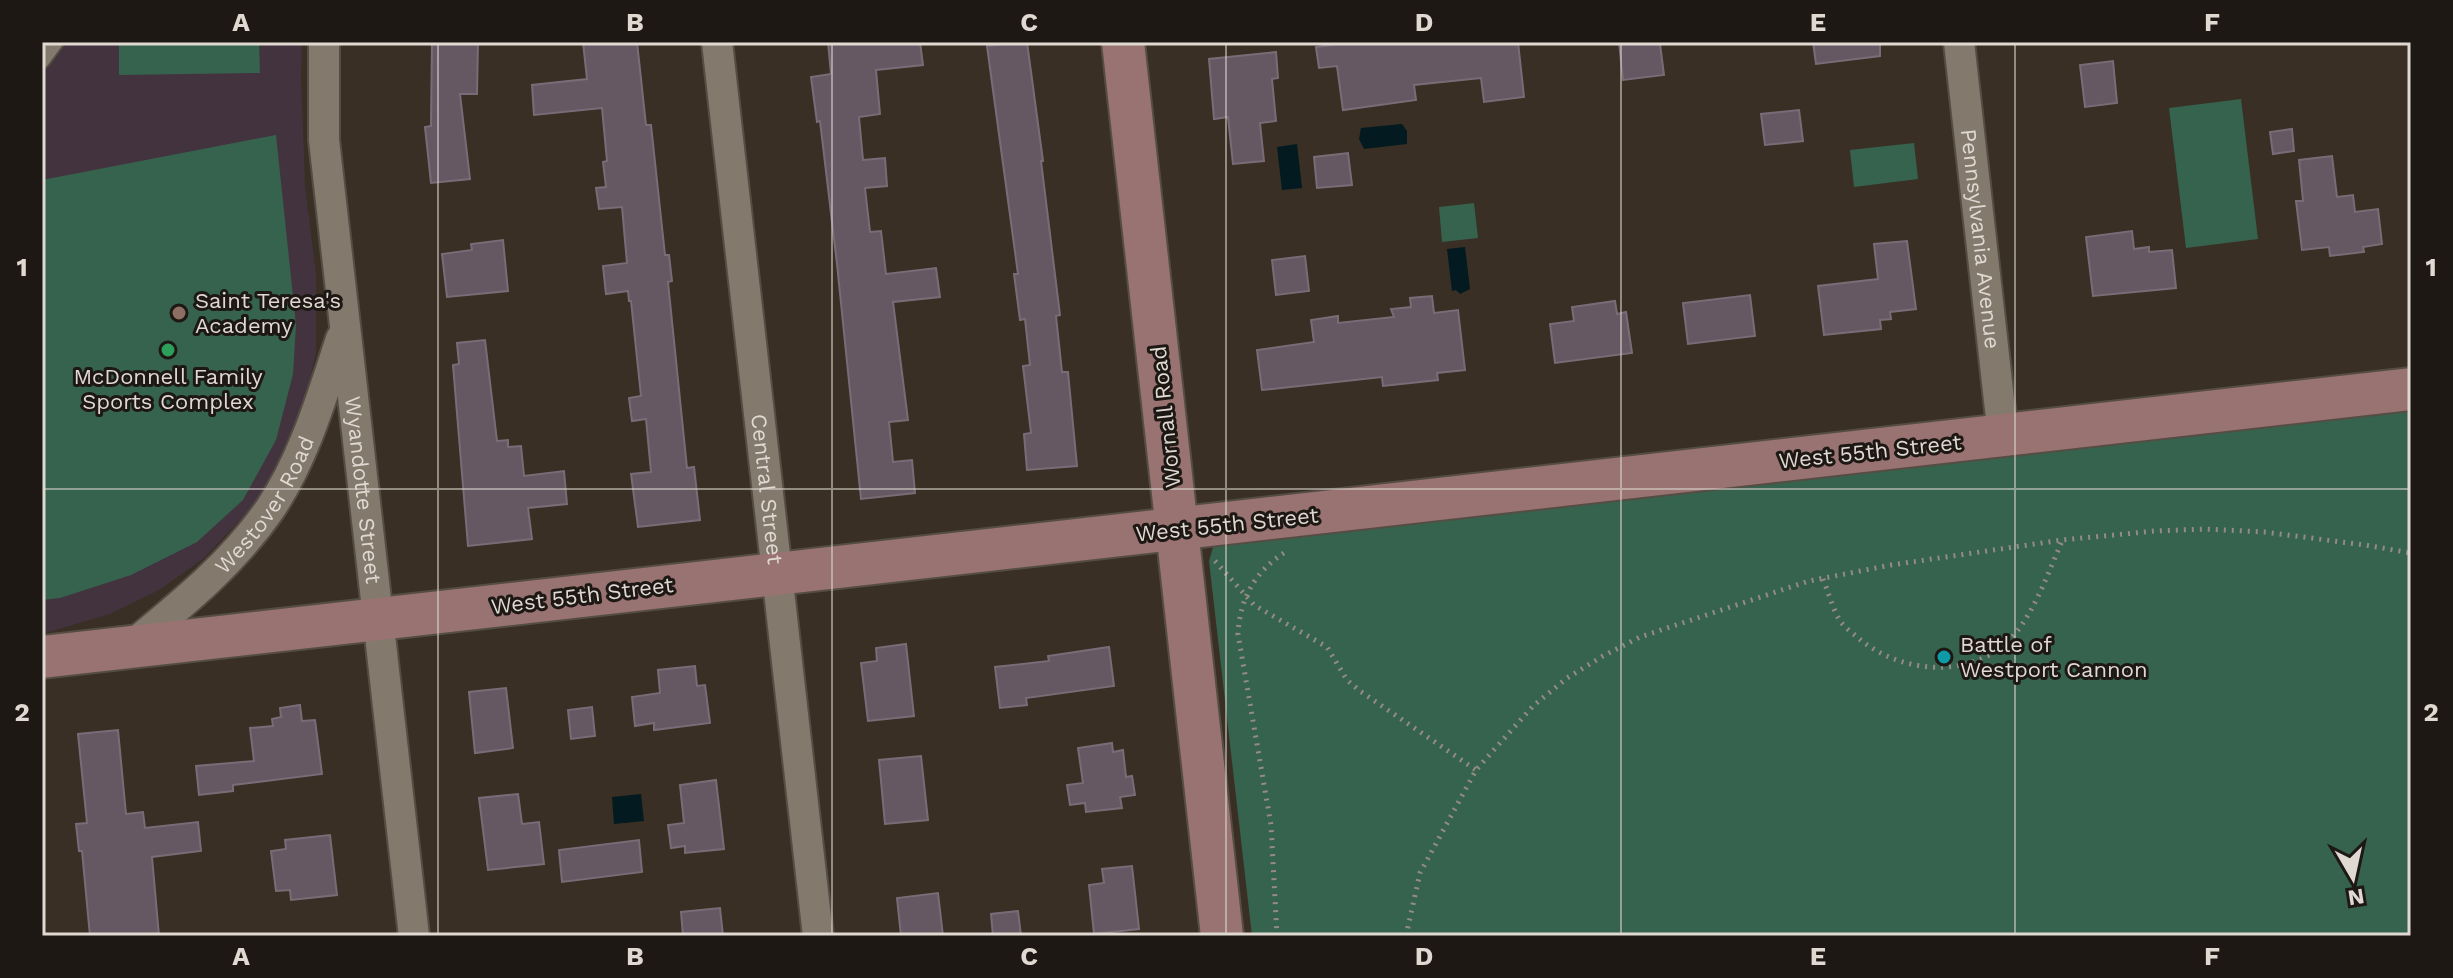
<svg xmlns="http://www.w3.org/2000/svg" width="2453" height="978" viewBox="0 0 2453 978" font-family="'Work Sans',sans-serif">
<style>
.education{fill:#43333f}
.green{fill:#36634e}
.water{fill:#021a20}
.building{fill:#655862;stroke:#7a6c77;stroke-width:2}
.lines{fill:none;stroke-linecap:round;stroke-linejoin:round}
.lane-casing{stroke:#554d44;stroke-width:18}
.street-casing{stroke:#554d44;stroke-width:34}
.secondary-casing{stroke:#554d44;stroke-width:46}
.path{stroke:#948c83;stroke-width:5;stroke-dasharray:2 6;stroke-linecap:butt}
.lane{stroke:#84796d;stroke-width:14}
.street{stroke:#84796d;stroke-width:30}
.secondary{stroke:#987372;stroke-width:42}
.grid{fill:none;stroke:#dfd9d2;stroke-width:2;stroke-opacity:0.55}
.education-dot{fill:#8d6e63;stroke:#1d1813;stroke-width:3}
.leisure-dot{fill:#2e9e5b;stroke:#1d1813;stroke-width:3}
.culture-dot{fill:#0f9aa8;stroke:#1d1813;stroke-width:3}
.labels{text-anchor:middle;stroke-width:6;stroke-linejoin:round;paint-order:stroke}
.street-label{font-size:22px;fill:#dfd9d2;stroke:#1d1813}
.poi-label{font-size:22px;fill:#dfd9d2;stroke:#1d1813;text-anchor:start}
.neatline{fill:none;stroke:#dfd9d2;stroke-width:3}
.grid-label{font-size:26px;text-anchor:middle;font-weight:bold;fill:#dfd9d2}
</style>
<rect width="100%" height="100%" fill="#392f24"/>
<!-- education -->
<path class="education" d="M42,42H302L301,77L305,185L316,275V352L303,411L290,446L270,481L245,515L203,559L159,590L110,614L42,634Z"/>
<!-- green -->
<g class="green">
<path d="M119,42H259L260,73L119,75Z"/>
<path d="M2241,99L2258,239L2186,248L2169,108Z"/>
<path d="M276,135L296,325L293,374L276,440L243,500L197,542L131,575L60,598L42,600V180Z"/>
<path d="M1914,143L1918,179L1854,187L1850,150Z"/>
<path d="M1474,203L1478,238L1442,242L1439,207Z"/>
<path d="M2411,404V936H1252L1209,561L1214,544Z"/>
</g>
<!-- water -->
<g class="water">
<path d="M1402,124L1407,131V144L1364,149L1359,139L1361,128Z"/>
<path d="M1297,144L1302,188L1282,190L1277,147Z"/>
<path d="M1465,247L1470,289L1460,294L1456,290L1452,291L1447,249Z"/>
<path d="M641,794L644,821L614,824L612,797Z"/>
</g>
<!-- building -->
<g class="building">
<path d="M432,42H478L477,94H460L470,179L431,183L425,127L431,126Z"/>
<path d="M583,42H637L646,125H651L665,255H669L672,281L668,282L687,468L694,467L700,520L638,527L631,474L651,472L646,419L632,421L629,398L641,396L631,301H629L628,291L606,294L603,266L627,263L622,207L599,209L596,188L606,187L603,162L607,161L602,108L534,115L532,85L587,79Z"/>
<path d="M828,42H920L923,65L876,70L880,114L859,117L863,160L885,158L887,186L865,188L870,232L881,231L886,274L936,268L940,297L893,302L908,420L889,422L893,462L912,460L915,493L861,499L837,264L820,121L817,122L811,77L831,74Z"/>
<path d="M1003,42H1027L1043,161H1041L1060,315L1056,316L1062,372H1068L1077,466L1027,470L1024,434L1031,433L1023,366L1030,365L1025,319L1020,320L1014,274H1018L987,46L1003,44Z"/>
<path d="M1352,42H1518L1524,97L1484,102L1481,78L1414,85L1416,100L1343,110L1337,66L1319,68L1316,47Z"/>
<path d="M1619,42L1660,44L1664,75L1623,80Z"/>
<path d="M1813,42H1880V56L1816,64Z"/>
<path d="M1276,52L1278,78L1272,79L1276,121L1260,123L1264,161L1233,164L1228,117L1214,119L1209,59Z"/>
<path d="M2113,61L2117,103L2085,107L2080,65Z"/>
<path d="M1799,110L1803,141L1765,145L1761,114Z"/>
<path d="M2292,129L2294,151L2273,154L2270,132Z"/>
<path d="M1348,153L1352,185L1317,188L1314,157Z"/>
<path d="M2332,156L2337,197L2353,195L2355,212L2378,209L2382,244L2363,247L2364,252L2330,256L2329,247L2302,250L2296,201H2303L2299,160Z"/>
<path d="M2132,231L2134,249L2149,247V252L2172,250L2176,288L2093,296L2086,237Z"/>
<path d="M503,240L508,291L447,297L442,254L472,250L471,244Z"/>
<path d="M1907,241L1916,309L1890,312L1891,319L1880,320L1881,329L1824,335L1818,286L1878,279L1874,244Z"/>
<path d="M1305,256L1309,291L1276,295L1272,260Z"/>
<path d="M1750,295L1755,336L1688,344L1683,303Z"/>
<path d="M1432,296L1434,313L1458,310L1465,370L1437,373L1438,380L1383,386L1382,377L1262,390L1257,350L1314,342L1311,320L1338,316V323L1394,317L1391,309L1411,307L1410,298Z"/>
<path d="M1615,301L1617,314L1626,312L1632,353L1555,363L1550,324L1574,321L1572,307Z"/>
<path d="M485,340L497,441L508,440V447L521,446L524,476L564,471L567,504L528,508L532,539L468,546L453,365L459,364L457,343Z"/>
<path d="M906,644L914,716L868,721L861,663L877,661L876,648Z"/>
<path d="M1109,647L1114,686L1026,698L1027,705L1000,708L995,667L1049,661L1048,656Z"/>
<path d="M695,666L697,686L705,685L710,723L654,730V723L635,726L632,697L660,693L658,670Z"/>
<path d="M506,688L513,748L475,753L469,692Z"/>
<path d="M300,705L302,721L315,720L322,774L233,785V791L199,795L196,766L254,761L250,728L273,726L272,719L281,717L280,708Z"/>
<path d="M592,707L595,736L571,739L568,710Z"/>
<path d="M118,730L126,814L143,812L145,828L198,822L201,851L152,857L159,936H90L82,851H79L76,824L87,823L78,734Z"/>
<path d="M1112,743L1113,752L1123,750L1126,777L1132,776L1135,795L1120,797L1122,808L1086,812L1085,803L1070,805L1067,785L1083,783L1078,748Z"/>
<path d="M921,756L928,820L885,824L879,760Z"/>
<path d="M716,780L724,849L685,853V846L671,848L668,825L684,823L680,785Z"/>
<path d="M518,794L522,824L539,822L544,864L488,870L479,798Z"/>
<path d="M330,835L337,895L291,900L290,890L276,891L271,851L286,849L285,840Z"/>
<path d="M639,840L642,872L562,882L559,850Z"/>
<path d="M1132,866L1139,929L1094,934L1089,885L1104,883L1102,869Z"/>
<path d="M938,893L943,936H901L897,898Z"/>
<path d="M720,908L723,936H683L681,912Z"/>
<path d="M1018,911L1021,936H993L991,914Z"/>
</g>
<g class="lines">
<!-- lane casing -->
<g class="lane-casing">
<path id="lane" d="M42,61L56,42"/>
</g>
<!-- street casing -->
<g class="street-casing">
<g id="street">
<path id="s1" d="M324,42V140L414,936"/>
<path id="s2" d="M717,42L818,936"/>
<path id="s3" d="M1959,42L2003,436"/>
<path id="s4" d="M130,647C181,605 232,564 270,509C304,459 322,396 341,339"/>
</g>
</g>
<!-- secondary casing -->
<g class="secondary-casing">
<g id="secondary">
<path d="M1123,42L1222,936"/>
<path d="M42,657L2411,389"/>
</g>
</g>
<!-- path -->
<g class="path">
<path d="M1215,561L1254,605L1327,647L1347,680L1360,691L1476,770"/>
<path d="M1823,579C1828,591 1832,607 1839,619C1842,625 1850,631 1856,636C1899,675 1975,681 2015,634C2036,608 2049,571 2062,541"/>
<path d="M1277,936L1271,825L1238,634C1240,597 1256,570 1287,551"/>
<path d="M1406,936L1420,873L1476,770L1533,706L1567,678L1603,656L1640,637L1809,581L1891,565L2062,540L2155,531L2205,529L2264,532L2365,545L2411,553"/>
</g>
<!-- lane -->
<use href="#lane" class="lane"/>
<!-- street -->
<use href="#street" class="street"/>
<!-- secondary -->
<use href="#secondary" class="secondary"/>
</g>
<!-- grid -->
<path class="grid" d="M438,42V936M832,42V936M1226,42V936M1621,42V936M2015,42V936M42,489H2411"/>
<!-- markers -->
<circle class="education-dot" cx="179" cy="313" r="8"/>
<circle class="leisure-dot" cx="168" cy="350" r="8"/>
<circle class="culture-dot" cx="1944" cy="657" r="8"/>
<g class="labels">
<!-- street labels -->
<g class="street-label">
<text dy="8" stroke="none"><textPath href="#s3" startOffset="198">Pennsylvania Avenue</textPath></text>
<text transform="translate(1165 417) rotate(-96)" y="8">Wornall Road</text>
<text transform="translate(1870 451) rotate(-6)" y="8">West 55th Street</text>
<text dy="8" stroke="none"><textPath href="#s1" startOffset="450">Wyandotte Street</textPath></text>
<text dy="8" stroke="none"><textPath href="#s2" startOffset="450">Central Street</textPath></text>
<text dy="8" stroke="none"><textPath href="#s4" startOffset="198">Westover Road</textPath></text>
<text transform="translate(1227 524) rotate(-6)" y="8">West 55th Street</text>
<text transform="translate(582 595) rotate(-7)" y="8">West 55th Street</text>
</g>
<!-- poi labels -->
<g class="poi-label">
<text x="195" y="308">Saint Teresa's<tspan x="195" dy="25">Academy</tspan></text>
<text x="168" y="384" text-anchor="middle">McDonnell Family<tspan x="168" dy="25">Sports Complex</tspan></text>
<text x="1960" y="652">Battle of<tspan x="1960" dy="25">Westport Cannon</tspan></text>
</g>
</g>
<!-- border -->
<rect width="2453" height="978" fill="none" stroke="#1d1813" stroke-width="88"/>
<!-- north arrow -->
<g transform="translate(2353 878) rotate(171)" stroke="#1d1813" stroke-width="6" paint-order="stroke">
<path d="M0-6L14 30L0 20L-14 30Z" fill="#dfd9d2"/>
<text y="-12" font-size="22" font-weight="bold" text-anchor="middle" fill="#dfd9d2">N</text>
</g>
<rect x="44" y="44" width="2365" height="890" class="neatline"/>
<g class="grid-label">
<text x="241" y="31">A</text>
<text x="635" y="31">B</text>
<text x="1029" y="31">C</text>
<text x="1424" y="31">D</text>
<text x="1818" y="31">E</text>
<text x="2212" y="31">F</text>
<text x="22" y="276">1</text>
<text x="2431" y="276">1</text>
<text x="22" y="721">2</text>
<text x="2431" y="721">2</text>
<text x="241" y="965">A</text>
<text x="635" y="965">B</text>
<text x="1029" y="965">C</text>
<text x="1424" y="965">D</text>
<text x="1818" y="965">E</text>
<text x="2212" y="965">F</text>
</g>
</svg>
